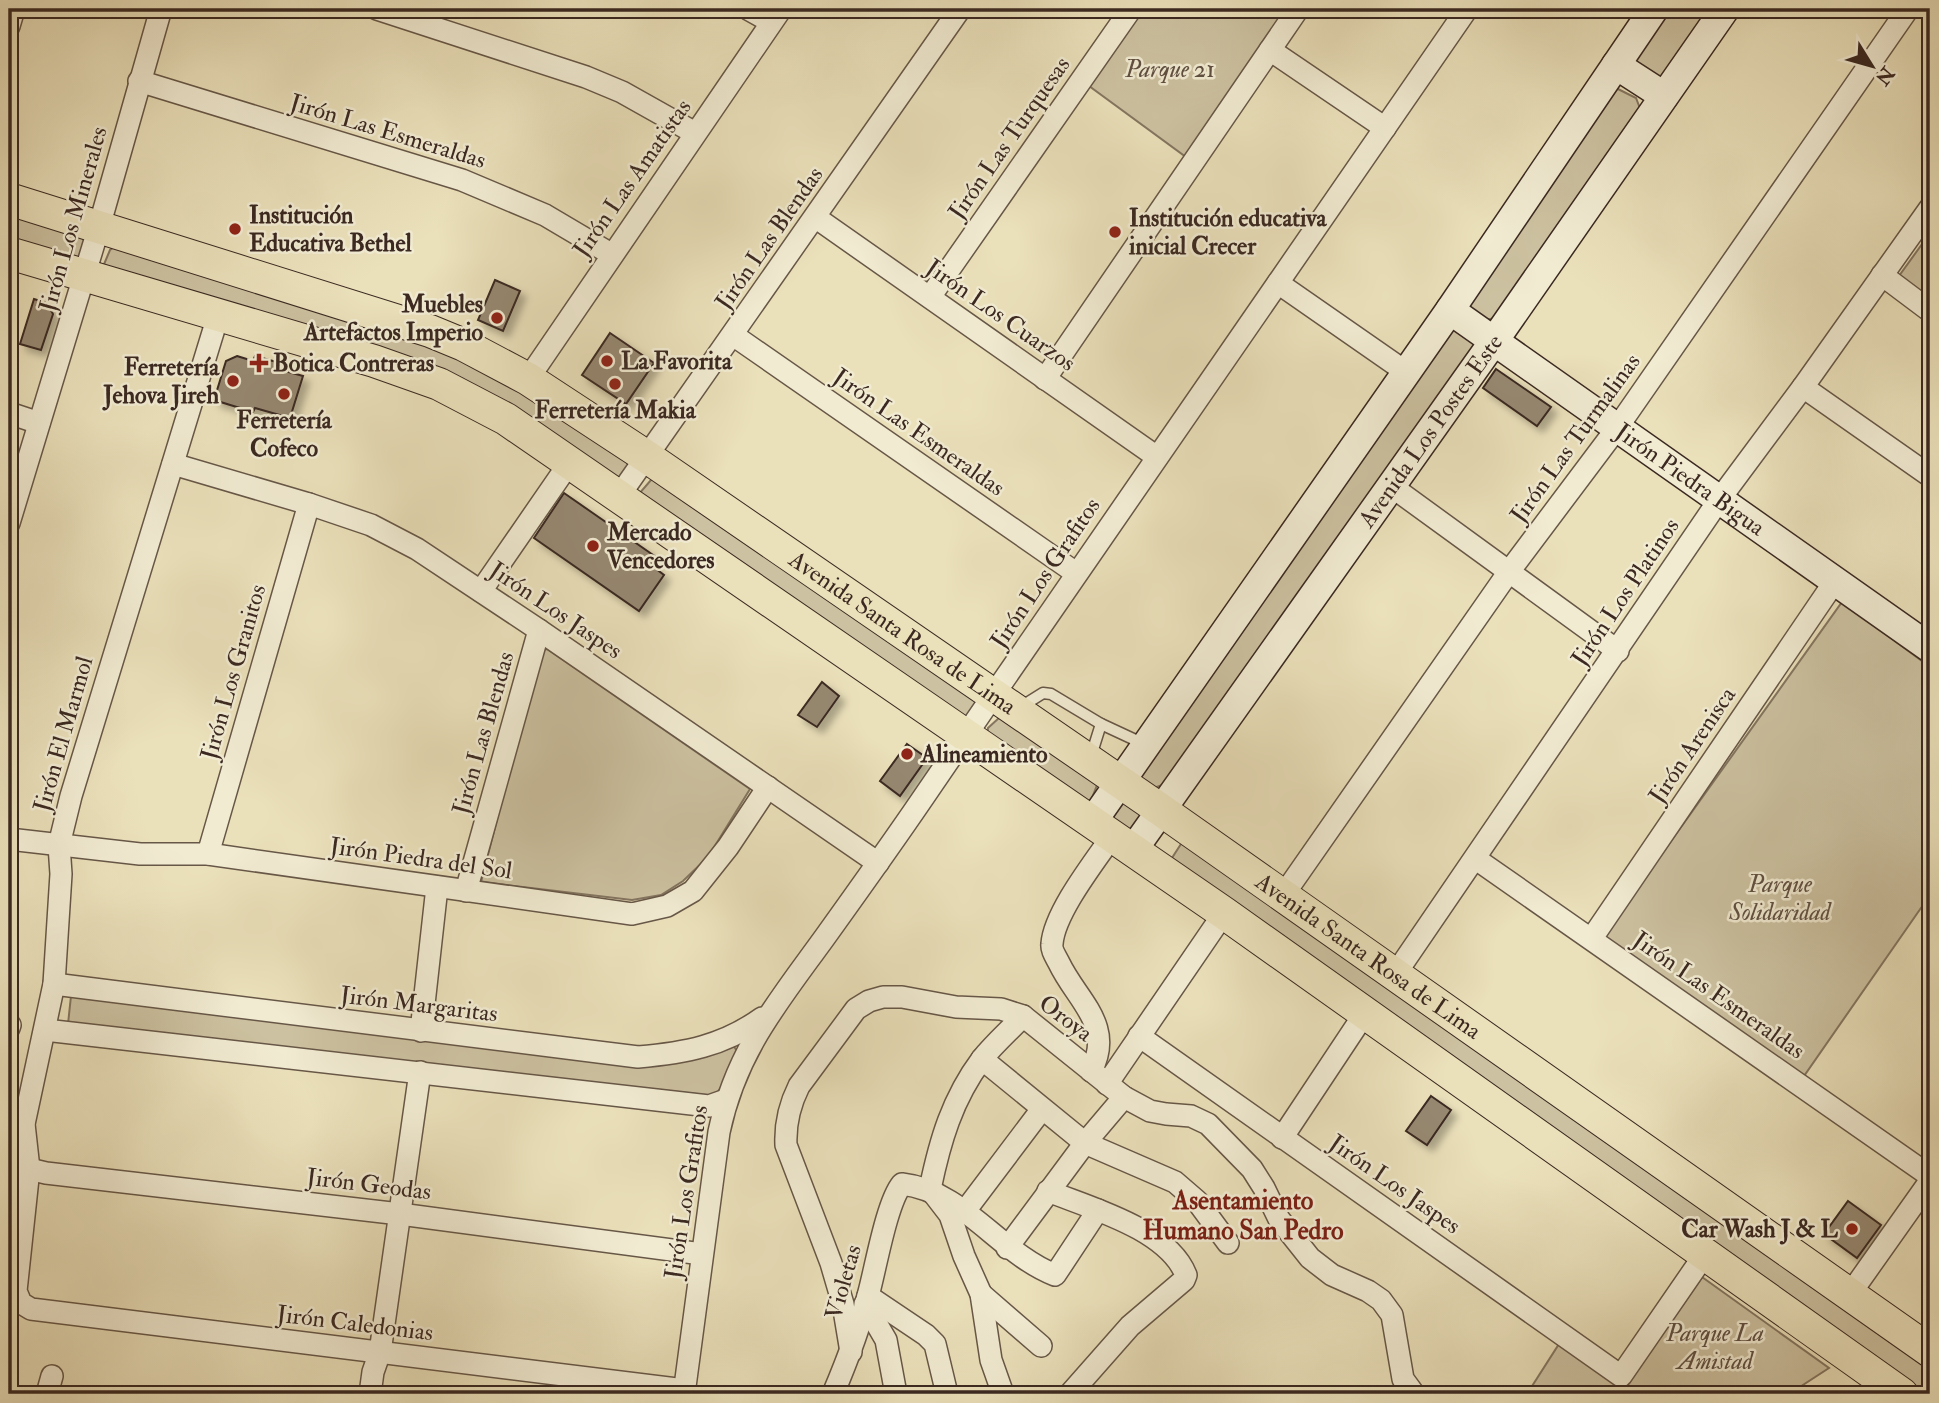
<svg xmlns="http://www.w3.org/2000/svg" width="1939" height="1403" viewBox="0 0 1939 1403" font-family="'IM FELL Double Pica',serif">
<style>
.green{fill:#ccc1a0;stroke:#847560;stroke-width:2}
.building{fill:#968871;stroke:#3b2921;stroke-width:2;filter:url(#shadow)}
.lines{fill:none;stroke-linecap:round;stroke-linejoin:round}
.lane-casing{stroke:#675747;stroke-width:13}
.street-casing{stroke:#675747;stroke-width:24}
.secondary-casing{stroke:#3b2921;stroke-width:31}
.primary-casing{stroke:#3b2921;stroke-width:34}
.lane{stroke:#f1ebd2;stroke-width:10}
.street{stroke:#f1ebd2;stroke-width:21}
.secondary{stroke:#f1ebd2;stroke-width:28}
.primary{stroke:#eae0ba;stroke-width:32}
.poi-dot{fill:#8f2418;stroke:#f1ebd2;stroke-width:2.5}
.labels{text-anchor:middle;stroke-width:5;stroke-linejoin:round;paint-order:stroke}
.park-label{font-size:24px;font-style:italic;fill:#5f4f41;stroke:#f1ebd2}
.street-label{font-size:24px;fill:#3b2921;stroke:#f1ebd2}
.poi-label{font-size:24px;font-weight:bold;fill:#3b2921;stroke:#f1ebd2;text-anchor:start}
.neighbourhood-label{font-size:26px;font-weight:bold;fill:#7a1f14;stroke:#f1ebd2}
</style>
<defs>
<filter id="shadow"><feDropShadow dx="6" dy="6" stdDeviation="3.5" flood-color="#0004"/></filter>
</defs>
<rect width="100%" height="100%" fill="#eae0ba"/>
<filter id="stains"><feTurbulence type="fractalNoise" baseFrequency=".00286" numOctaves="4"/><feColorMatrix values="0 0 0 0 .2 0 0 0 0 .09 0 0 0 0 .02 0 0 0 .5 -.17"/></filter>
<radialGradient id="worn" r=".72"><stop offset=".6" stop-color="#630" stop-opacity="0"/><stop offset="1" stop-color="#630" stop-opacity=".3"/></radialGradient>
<!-- green -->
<g class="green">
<path d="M1136,9H1288L1186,157L1085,83Z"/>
<path d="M1666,9H1713L1667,74L1655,78L1636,66L1635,55Z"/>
<path d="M1618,89L1636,98L1641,111L1499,317L1486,320L1470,309L1468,298L1608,92Z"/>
<path d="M9,211L87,235L79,265L9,243Z"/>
<path d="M1930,233V298L1899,276Z"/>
<path d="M118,244L462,354L631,458V469L620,482L519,419L102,269L110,250Z"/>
<path d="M1455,326L1471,335L1476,347L1165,784L1154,788L1139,779Z"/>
<path d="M661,479L978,694C978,707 973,716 960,721L638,495L651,480Z"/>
<path d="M1842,602L1930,667V895L1804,1076L1601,939Z"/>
<path d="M547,649L750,789L708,857L683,881L661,895L632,900L481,882L540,651Z"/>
<path d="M1000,717L1097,785L1090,803L987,740L988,728Z"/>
<path d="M1123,800L1142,816L1129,832L1109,814Z"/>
<path d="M1188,840L1930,1362V1394H1914L1170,861L1181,844Z"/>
<path d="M71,996L633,1062L732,1044L737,1051L725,1081L715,1096L68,1024Z"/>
<path d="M20,1173L23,1187L9,1318V1185L13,1178Z"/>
<path d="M1702,1277L1829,1368L1789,1394H1527L1559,1344L1626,1387Z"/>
</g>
<!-- building -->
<g class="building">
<path d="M495,280L520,291L503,331L478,320Z"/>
<path d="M34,299L47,303L53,314L41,350L20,344Z"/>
<path d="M610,333L654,363L626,404L582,375Z"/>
<path d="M237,356L253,361L255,356L280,363L278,369L303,376L290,418L255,408L253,412L214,400L226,361Z"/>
<path d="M1496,369L1551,407L1537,426L1483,388Z"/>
<path d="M564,493L656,557L651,565L664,575L639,611L534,538Z"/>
<path d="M822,682L839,696L817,727L798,715Z"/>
<path d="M907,744L927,758L900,796L880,781Z"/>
<path d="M1431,1096L1451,1110L1427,1145L1406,1131Z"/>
<path d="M1848,1201L1881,1225L1857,1258L1824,1234Z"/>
</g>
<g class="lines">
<!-- lane casing -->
<g class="lane-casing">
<g id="lane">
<path d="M1019,708L1043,693L1051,694L1101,724L1144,744"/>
<path d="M1090,759L1101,724"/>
</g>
</g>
<!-- street casing -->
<g class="street-casing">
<g id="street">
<path d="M377,9L586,77L622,92L695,133"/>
<path d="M748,9L771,22"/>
<path d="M9,26L14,9"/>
<path d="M1270,50L1385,128"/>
<path d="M139,81L462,180L545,215L611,254"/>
<path d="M815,217L1157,457"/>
<path d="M1882,275L1930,311"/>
<path d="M1278,283L1406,372"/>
<path d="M930,297L1131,9"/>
<path d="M218,316L71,796L59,845L61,874L54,984L24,1124L29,1169L16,1291L21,1303L31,1309L685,1390"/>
<path d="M733,335L1076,573"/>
<path d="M528,379L781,9"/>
<path d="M1045,379L1298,9"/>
<path d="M1803,387L1930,476"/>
<path d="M9,413L39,423"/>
<path d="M173,464L309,504L371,525L417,549L539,630L878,863"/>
<path d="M1391,486L1618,651"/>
<path d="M619,496L960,9"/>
<path d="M9,523L99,227L161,9"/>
<path d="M481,591L570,462"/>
<path d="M9,839L140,854H208L632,914L667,906L693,891L728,847L768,787"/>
<path d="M208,854L309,504"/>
<path d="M1476,859L1930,1176"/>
<path d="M466,891L539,630"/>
<path d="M1282,897L1508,573L1617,428L1908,9"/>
<path d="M1592,938L1835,581"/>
<path d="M1394,976L1719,500L1803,387L1930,208"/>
<path d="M54,984L638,1057C685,1053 723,1046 762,1018"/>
<path d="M9,1028L10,1025"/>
<path d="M45,1030L709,1106L726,1100"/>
<path d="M421,1031L437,887"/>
<path d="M1139,1036L1621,1376L1705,1254"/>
<path d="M982,1059L1085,1143L1175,1182L1197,1201L1228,1243"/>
<path d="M1091,1071C1115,1025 1077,1001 1059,963C1056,957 1051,950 1052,944C1054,913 1095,861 1113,835"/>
<path d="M1107,1084L1224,913"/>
<path d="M1282,1138L1365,1013"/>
<path d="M9,1148L24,1124"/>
<path d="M29,1169L46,1173L400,1214L702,1254"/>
<path d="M1048,1191C1090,1208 1168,1229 1186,1275L1184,1280L1130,1326L1070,1394"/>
<path d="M965,1211L1042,1109"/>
<path d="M1007,1248L1085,1143L1124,1097"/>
<path d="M981,1294L1041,1346"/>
<path d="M1850,1294L1930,1181"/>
<path d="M868,1296L926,1335L935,1344L947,1394"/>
<path d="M865,1304L886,1340L896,1394"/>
<path d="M851,1352L843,1304L831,1263L786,1145C785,1124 790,1104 799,1086L856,1009L869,1001L883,997H902L956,1007L1001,1009L1023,1016L1124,1097L1150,1111L1166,1114L1191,1116L1208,1124L1252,1169L1264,1188L1279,1219L1310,1258L1332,1275L1368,1291L1381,1300L1392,1315L1403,1379L1414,1394"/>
<path d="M47,1394L52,1376"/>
<path d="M370,1394L373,1372L380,1352L420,1072"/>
<path d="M684,1394L719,1132C736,1051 778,1002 825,937C858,891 891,845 923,798C1103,534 1286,272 1467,9"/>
<path d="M833,1394C847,1361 860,1327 869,1292C876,1266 887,1202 902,1184C964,1191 999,1253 1055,1275L1098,1210"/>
<path d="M1003,1394L991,1360L981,1294L964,1256L950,1215L930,1189C940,1141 952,1099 982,1059C994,1044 1010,1030 1023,1016"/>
</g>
</g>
<!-- secondary casing -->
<g class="secondary-casing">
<g id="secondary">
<path d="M1616,65L1664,96"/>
<path id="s1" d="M1450,310L1930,648"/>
<path d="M1093,821L1450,310L1654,9"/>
<path id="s2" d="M1133,850L1494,341L1725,9"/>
</g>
</g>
<!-- primary casing -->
<g class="primary-casing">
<g id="primary">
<path id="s3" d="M9,199L430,331L464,345L528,379L647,457L1161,810L1930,1351"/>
<path d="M9,253L374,361L439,384L506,419L1224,913L1902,1394"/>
</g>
</g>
<!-- lane -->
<use href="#lane" class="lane"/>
<!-- street -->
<use href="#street" class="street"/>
<!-- secondary -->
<use href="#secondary" class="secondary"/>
<!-- primary -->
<use href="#primary" class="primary"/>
</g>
<!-- markers -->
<g class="poi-dot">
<circle cx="235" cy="229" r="7"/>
<circle cx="1115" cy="232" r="7"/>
<circle cx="497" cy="318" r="7"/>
<circle cx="607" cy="361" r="7"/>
<path d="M255.5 352.5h7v7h7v7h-7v7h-7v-7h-7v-7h7z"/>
<circle cx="233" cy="381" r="7"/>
<circle cx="615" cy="384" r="7"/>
<circle cx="284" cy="394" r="7"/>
<circle cx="593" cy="546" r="7"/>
<circle cx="907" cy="754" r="7"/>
<circle cx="1852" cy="1229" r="7"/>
</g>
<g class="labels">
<!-- park labels -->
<g class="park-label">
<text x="1170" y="77">Parque 21</text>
<text x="1780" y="892">Parque<tspan x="1780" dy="28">Solidaridad</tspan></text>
<text x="1715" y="1341">Parque La<tspan x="1715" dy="28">Amistad</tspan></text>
</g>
<!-- street labels -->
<g class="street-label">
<text transform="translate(388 131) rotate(17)" y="8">Jirón Las Esmeraldas</text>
<text transform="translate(1009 138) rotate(-55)" y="8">Jirón Las Turquesas</text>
<text transform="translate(632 178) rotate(-55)" y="8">Jirón Las Amatistas</text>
<text transform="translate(73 219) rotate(-74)" y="8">Jirón Los Minerales</text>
<text transform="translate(769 238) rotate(-55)" y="8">Jirón Las Blendas</text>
<text transform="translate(1001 315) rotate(35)" y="8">Jirón Los Cuarzos</text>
<text dy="8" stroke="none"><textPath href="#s2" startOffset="514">Avenida Los Postes Este</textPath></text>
<text transform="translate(919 432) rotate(35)" y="8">Jirón Las Esmeraldas</text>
<text transform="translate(1575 438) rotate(-54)" y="8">Jirón Las Turmalinas</text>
<text dy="8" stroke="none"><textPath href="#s1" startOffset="294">Jirón Piedra Bigua</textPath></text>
<text transform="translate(1045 573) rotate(-56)" y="8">Jirón Los Grafitos</text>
<text transform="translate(1625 592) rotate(-56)" y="8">Jirón Los Platinos</text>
<text transform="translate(556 610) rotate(34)" y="8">Jirón Los Jaspes</text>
<text dy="8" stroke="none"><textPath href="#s3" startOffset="1003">Avenida Santa Rosa de Lima</textPath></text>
<text transform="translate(233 672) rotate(-74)" y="8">Jirón Los Granitos</text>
<text transform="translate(483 733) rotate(-74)" y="8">Jirón Las Blendas</text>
<text transform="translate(63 734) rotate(-74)" y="8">Jirón El Marmol</text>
<text transform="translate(1692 745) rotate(-56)" y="8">Jirón Arenisca</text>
<text transform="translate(421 858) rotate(8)" y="8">Jirón Piedra del Sol</text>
<text dy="8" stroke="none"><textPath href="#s3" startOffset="1570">Avenida Santa Rosa de Lima</textPath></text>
<text transform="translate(1719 995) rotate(35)" y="8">Jirón Las Esmeraldas</text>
<text transform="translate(419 1004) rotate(7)" y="8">Jirón Margaritas</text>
<text transform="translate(1066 1018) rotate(37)" y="8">Oroya</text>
<text transform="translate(369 1184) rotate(7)" y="8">Jirón Geodas</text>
<text transform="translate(1395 1184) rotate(35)" y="8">Jirón Los Jaspes</text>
<text transform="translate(686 1192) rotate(-81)" y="8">Jirón Los Grafitos</text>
<text transform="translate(843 1282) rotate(-74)" y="8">Violetas</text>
<text transform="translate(355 1323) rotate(7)" y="8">Jirón Caledonias</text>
</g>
<!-- poi labels -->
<g class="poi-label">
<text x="249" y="223">Institución<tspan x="249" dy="28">Educativa Bethel</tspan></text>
<text x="1129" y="226">Institución educativa<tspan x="1129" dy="28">inicial Crecer</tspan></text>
<text x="483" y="312" text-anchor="end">Muebles<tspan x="483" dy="28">Artefactos Imperio</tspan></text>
<text x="621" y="369">La Favorita</text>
<text x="273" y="371">Botica Contreras</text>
<text x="219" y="375" text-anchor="end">Ferretería<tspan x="219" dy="28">Jehova Jireh</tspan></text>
<text x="615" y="418" text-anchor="middle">Ferretería Makia</text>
<text x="284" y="428" text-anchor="middle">Ferretería<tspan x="284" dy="28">Cofeco</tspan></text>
<text x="607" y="540">Mercado<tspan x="607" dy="28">Vencedores</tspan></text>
<text x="921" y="762">Alineamiento</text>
<text x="1838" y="1237" text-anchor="end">Car Wash J &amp; L</text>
</g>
<!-- neighbourhood labels -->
<g class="neighbourhood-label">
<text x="1243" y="1209">Asentamiento<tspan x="1243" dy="30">Humano San Pedro</tspan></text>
</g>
</g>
<!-- margin -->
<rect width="1939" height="1403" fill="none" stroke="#eae0ba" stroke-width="35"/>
<rect x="10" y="10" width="1918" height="1382" fill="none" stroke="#3b2921" stroke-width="3.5"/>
<rect x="18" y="18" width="1904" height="1368" fill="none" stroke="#3b2921" stroke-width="2"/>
<!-- north arrow -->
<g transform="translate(1872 66) rotate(127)" stroke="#f1ebd2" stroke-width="5" paint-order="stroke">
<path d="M0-5L12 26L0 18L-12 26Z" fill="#3b2921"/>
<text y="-10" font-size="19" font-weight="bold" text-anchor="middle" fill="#3b2921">N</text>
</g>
<rect width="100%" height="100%" filter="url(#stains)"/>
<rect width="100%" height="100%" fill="url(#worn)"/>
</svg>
